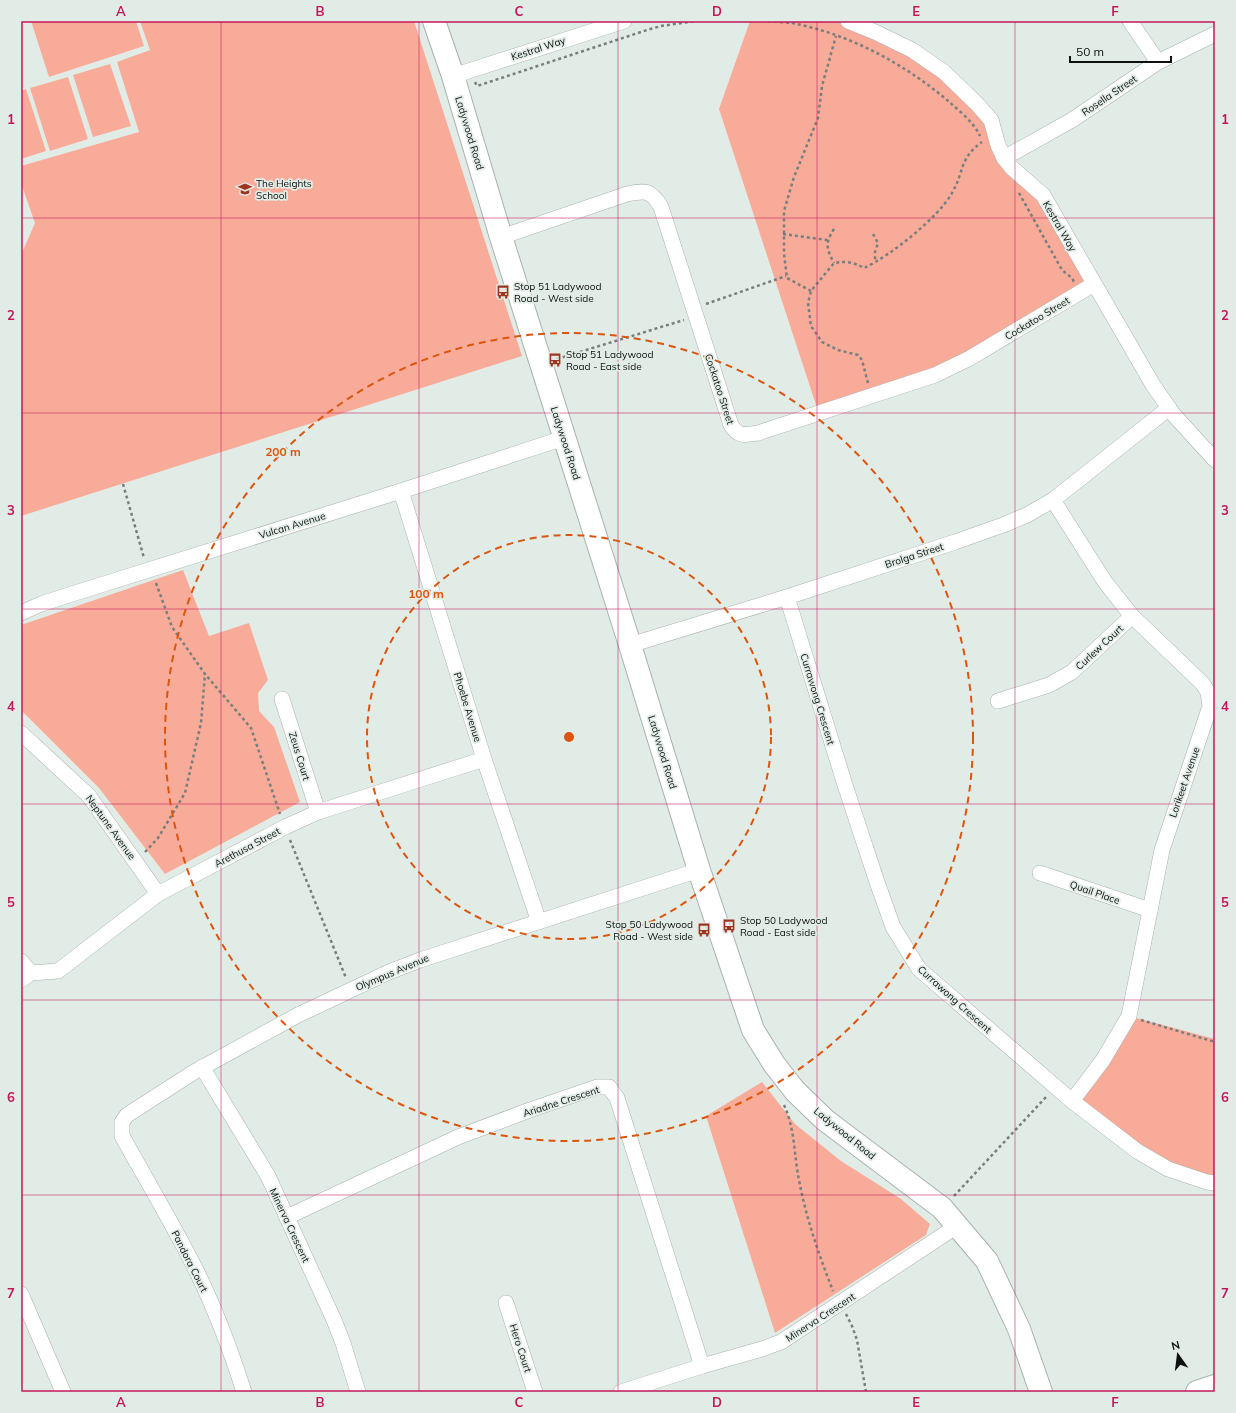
<svg xmlns="http://www.w3.org/2000/svg" width="1236" height="1413" viewBox="0 0 1236 1413" font-family="Mulish,sans-serif">
<style>
.green{fill:#f9ab99}
.lines{fill:none;stroke-linecap:round;stroke-linejoin:round}
.street-casing{stroke:#a8b2ad;stroke-width:16}
.secondary-casing{stroke:#a8b2ad;stroke-width:24}
.path{stroke:#787e7b;stroke-width:2.5;stroke-dasharray:3 3;stroke-linecap:butt}
.street{stroke:#fff;stroke-width:15}
.secondary{stroke:#fff;stroke-width:22}
.grid{fill:none;stroke:#c2185b;stroke-width:1;stroke-opacity:0.55}
.ring{fill:none;stroke:#dd550c;stroke-width:2;stroke-dasharray:7 5}
.labels{text-anchor:middle;stroke-width:3.5;stroke-linejoin:round;paint-order:stroke}
.street-label{font-size:10px;fill:#0d100e;stroke:#e2ece7}
.poi-label{font-size:10px;fill:#0d100e;stroke:#e2ece7;text-anchor:start}
.centre{fill:#dd550c;stroke:#e2ece7;stroke-width:2}
.ring-label{font-size:12px;text-anchor:middle;font-weight:bold;fill:#dd550c;stroke:#e2ece7;stroke-width:3.5;stroke-linejoin:round;paint-order:stroke}
.neatline{fill:none;stroke:#c2185b;stroke-width:1.5}
.grid-label{font-size:13px;text-anchor:middle;font-weight:bold;fill:#c2185b}
</style>
<rect width="100%" height="100%" fill="#e2ece7"/>
<!-- green -->
<g class="green">
<path d="M31,21H136L144,46L49,77Z"/>
<path d="M140,21H414L522,356L21,516V255L35,223L21,183V166L139,132L117,62L150,50Z"/>
<path d="M750,21H848L875,32L977,104L1094,284L970,358L819,414L719,109Z"/>
<path d="M110,64L131,126L93,137L73,75Z"/>
<path d="M68,77L88,139L50,151L30,88Z"/>
<path d="M26,89L46,151L21,159V91Z"/>
<path d="M183,570L209,636L249,623L268,680L258,693L259,711L274,727L300,802L165,874L99,788L21,710V625Z"/>
<path d="M1129,1016L1215,1039V1183L1168,1169L1072,1101Z"/>
<path d="M762,1082L795,1124L841,1161L901,1199L930,1224L926,1235L775,1333L706,1116Z"/>
</g>
<g class="lines">
<!-- street casing -->
<g class="street-casing">
<g id="street">
<path d="M848,21L875,32L912,50L944,72L977,104L991,120L998,145L1004,158L1012,168L1043,195L1153,385L1173,414L1215,460"/>
<path d="M1130,21L1158,62"/>
<path d="M453,76L624,21"/>
<path d="M1004,158L1072,120L1158,62L1215,34"/>
<path d="M501,237L627,194C646,190 651,190 661,207L731,425C738,437 745,435 758,433L935,375L970,358L1094,284"/>
<path d="M401,491L484,759L539,922"/>
<path d="M1053,500L1105,582L1132,616L1203,684L1208,692L1210,706L1162,850L1129,1016L1103,1060L1072,1101"/>
<path d="M787,597L845,785L877,882L893,927L919,969L1072,1101L1137,1151L1168,1169L1207,1182L1215,1183"/>
<path d="M21,613L41,604L75,593L401,491L564,438"/>
<path d="M630,645L787,597L955,542L1003,525L1027,515L1053,500L1169,408"/>
<path d="M282,699L318,812"/>
<path d="M998,701L1049,685L1072,672L1132,616"/>
<path d="M21,733L89,796L158,894"/>
<path d="M1040,873L1150,910"/>
<path d="M21,961L31,973"/>
<path d="M21,980L31,973L58,971L158,894L285,827L318,812L484,759"/>
<path d="M202,1067L268,1176L334,1320L343,1343L358,1392"/>
<path d="M287,1217L458,1137L527,1111L597,1087H609L617,1098L702,1366"/>
<path d="M21,1294L63,1392"/>
<path d="M506,1303L535,1392"/>
<path d="M244,1392C231,1351 216,1311 197,1272C174,1226 147,1181 122,1136V1122L127,1115L194,1072L298,1015L389,972L420,960L699,870"/>
<path d="M621,1392L702,1366L762,1349L781,1342L957,1226"/>
</g>
</g>
<!-- secondary casing -->
<g class="secondary-casing">
<g id="secondary">
<path d="M434,21L453,76L501,237L630,645L699,870L753,1030L774,1064L795,1091L825,1120L942,1208L987,1261L1019,1329L1041,1392"/>
<path d="M1197,1392L1215,1386"/>
</g>
</g>
<!-- path -->
<g class="path">
<path d="M768,21C776,22 785,22 792,23C849,34 903,63 947,100C958,110 973,121 980,136"/>
<path d="M475,82L477,86L647,30L661,26L696,21"/>
<path d="M1019,193L1062,270L1072,278L1074,282"/>
<path d="M834,229C825,243 826,248 834,263"/>
<path d="M783,234L827,240"/>
<path d="M873,234L878,243L875,252V262"/>
<path d="M811,291L787,278L784,254V211L794,177L818,118L822,86L836,36"/>
<path d="M706,304L786,276"/>
<path d="M557,359L684,320"/>
<path d="M868,383L862,360L858,355L838,350L822,342L811,326L808,303L811,291L834,263C846,261 853,262 864,268C890,256 938,218 952,193C964,173 959,158 982,142"/>
<path d="M123,484L144,558"/>
<path d="M156,583L172,627L205,674L251,728L280,814"/>
<path d="M290,840L346,978"/>
<path d="M145,852L158,838L185,793L201,723L205,674"/>
<path d="M1141,1020L1215,1042"/>
<path d="M784,1105C795,1128 794,1156 799,1180C806,1218 819,1255 833,1291"/>
<path d="M954,1196L1046,1097"/>
<path d="M846,1314L852,1326L857,1340L866,1392"/>
</g>
<!-- street -->
<use href="#street" class="street"/>
<!-- secondary -->
<use href="#secondary" class="secondary"/>
</g>
<!-- grid -->
<path class="grid" d="M221,21V1392M419,21V1392M618,21V1392M817,21V1392M1015,21V1392M21,218H1215M21,413H1215M21,609H1215M21,804H1215M21,1000H1215M21,1195H1215"/>
<!-- distance rings -->
<g class="ring">
<circle cx="569" cy="737" r="202"/>
<circle cx="569" cy="737" r="404"/>
</g>
<!-- icons -->
<defs>
<g id="school-bare" transform="scale(1.08)"><path d="M0-5L7-2L0 1L-7-2ZM-4 1L0 2.5L4 1V4Q0 6-4 4Z" fill="#9e351f" stroke="#e2ece7" stroke-width="2.5" paint-order="stroke"/></g>
<g id="bus-bare" transform="scale(1.08)"><path d="M-5-6H5V4H4V6H2V4H-2V6H-4V4H-5ZM-3.5-4V0h7V-4ZM-3.5 1.2v1.5H-2V1.2ZM2 1.2v1.5H3.5V1.2Z" fill="#9e351f" stroke="#e2ece7" stroke-width="2.5" paint-order="stroke"/></g>
</defs>
<g fill-rule="evenodd">
<use href="#school-bare" x="245" y="189"/>
<use href="#bus-bare" x="503" y="292"/>
<use href="#bus-bare" x="555" y="360"/>
<use href="#bus-bare" x="729" y="926"/>
<use href="#bus-bare" x="704" y="930"/>
</g>
<g class="labels">
<!-- street labels -->
<g class="street-label">
<text transform="translate(538 48) rotate(-18)" y="4">Kestral Way</text>
<text transform="translate(1109 95) rotate(-34)" y="4">Rosella Street</text>
<text transform="translate(470 133) rotate(73)" y="4">Ladywood Road</text>
<text transform="translate(1060 226) rotate(60)" y="4">Kestral Way</text>
<text transform="translate(1037 318) rotate(-31)" y="4">Cockatoo Street</text>
<text transform="translate(720 389) rotate(72)" y="4">Cockatoo Street</text>
<text transform="translate(566 443) rotate(72)" y="4">Ladywood Road</text>
<text transform="translate(292 525) rotate(-17)" y="4">Vulcan Avenue</text>
<text transform="translate(914 555) rotate(-18)" y="4">Brolga Street</text>
<text transform="translate(1099 647) rotate(-43)" y="4">Curlew Court</text>
<text transform="translate(818 699) rotate(73)" y="4">Currawong Crescent</text>
<text transform="translate(468 707) rotate(73)" y="4">Phoebe Avenue</text>
<text transform="translate(663 752) rotate(73)" y="4">Ladywood Road</text>
<text transform="translate(300 756) rotate(73)" y="4">Zeus Court</text>
<text transform="translate(1184 782) rotate(-71)" y="4">Lorikeet Avenue</text>
<text transform="translate(111 827) rotate(54)" y="4">Neptune Avenue</text>
<text transform="translate(247 847) rotate(-28)" y="4">Arethusa Street</text>
<text transform="translate(1095 892) rotate(19)" y="4">Quail Place</text>
<text transform="translate(392 972) rotate(-23)" y="4">Olympus Avenue</text>
<text transform="translate(955 999) rotate(42)" y="4">Currawong Crescent</text>
<text transform="translate(561 1101) rotate(-18)" y="4">Ariadne Crescent</text>
<text transform="translate(845 1133) rotate(39)" y="4">Ladywood Road</text>
<text transform="translate(290 1225) rotate(65)" y="4">Minerva Crescent</text>
<text transform="translate(190 1261) rotate(63)" y="4">Pandora Court</text>
<text transform="translate(820 1317) rotate(-33)" y="4">Minerva Crescent</text>
<text transform="translate(521 1348) rotate(72)" y="4">Hero Court</text>
</g>
<!-- poi labels -->
<g class="poi-label">
<text x="256" y="187">The Heights<tspan x="256" dy="12">School</tspan></text>
<text x="514" y="290">Stop 51 Ladywood<tspan x="514" dy="12">Road - West side</tspan></text>
<text x="566" y="358">Stop 51 Ladywood<tspan x="566" dy="12">Road - East side</tspan></text>
<text x="740" y="924">Stop 50 Ladywood<tspan x="740" dy="12">Road - East side</tspan></text>
<text x="693" y="928" text-anchor="end">Stop 50 Ladywood<tspan x="693" dy="12">Road - West side</tspan></text>
</g>
</g>
<circle cx="569" cy="737" r="6" class="centre"/>
<g class="ring-label">
<text x="283" y="456">200 m</text>
<text x="426" y="598">100 m</text>
</g>
<!-- border -->
<rect width="1236" height="1413" fill="none" stroke="#e2ece7" stroke-width="44"/>
<!-- north arrow -->
<g transform="translate(1178 1355) rotate(346)" stroke="#e2ece7" stroke-width="3" paint-order="stroke">
<path d="M0-3L7 15L0 10L-7 15Z" fill="#0d100e"/>
<text y="-6" font-size="11" font-weight="bold" text-anchor="middle" fill="#0d100e">N</text>
</g>
<!-- scale -->
<path d="M1070 56v6h101v-6" fill="none" stroke="#0d100e" stroke-width="2"/>
<text x="1076" y="56" font-size="12" fill="#0d100e" stroke="#e2ece7" stroke-width="3" paint-order="stroke">50 m</text>
<rect x="22" y="22" width="1192" height="1369" class="neatline"/>
<g class="grid-label">
<text x="121" y="16">A</text>
<text x="320" y="16">B</text>
<text x="519" y="16">C</text>
<text x="717" y="16">D</text>
<text x="916" y="16">E</text>
<text x="1115" y="16">F</text>
<text x="11" y="124">1</text>
<text x="1225" y="124">1</text>
<text x="11" y="320">2</text>
<text x="1225" y="320">2</text>
<text x="11" y="515">3</text>
<text x="1225" y="515">3</text>
<text x="11" y="711">4</text>
<text x="1225" y="711">4</text>
<text x="11" y="907">5</text>
<text x="1225" y="907">5</text>
<text x="11" y="1102">6</text>
<text x="1225" y="1102">6</text>
<text x="11" y="1298">7</text>
<text x="1225" y="1298">7</text>
<text x="121" y="1407">A</text>
<text x="320" y="1407">B</text>
<text x="519" y="1407">C</text>
<text x="717" y="1407">D</text>
<text x="916" y="1407">E</text>
<text x="1115" y="1407">F</text>
</g>
</svg>
